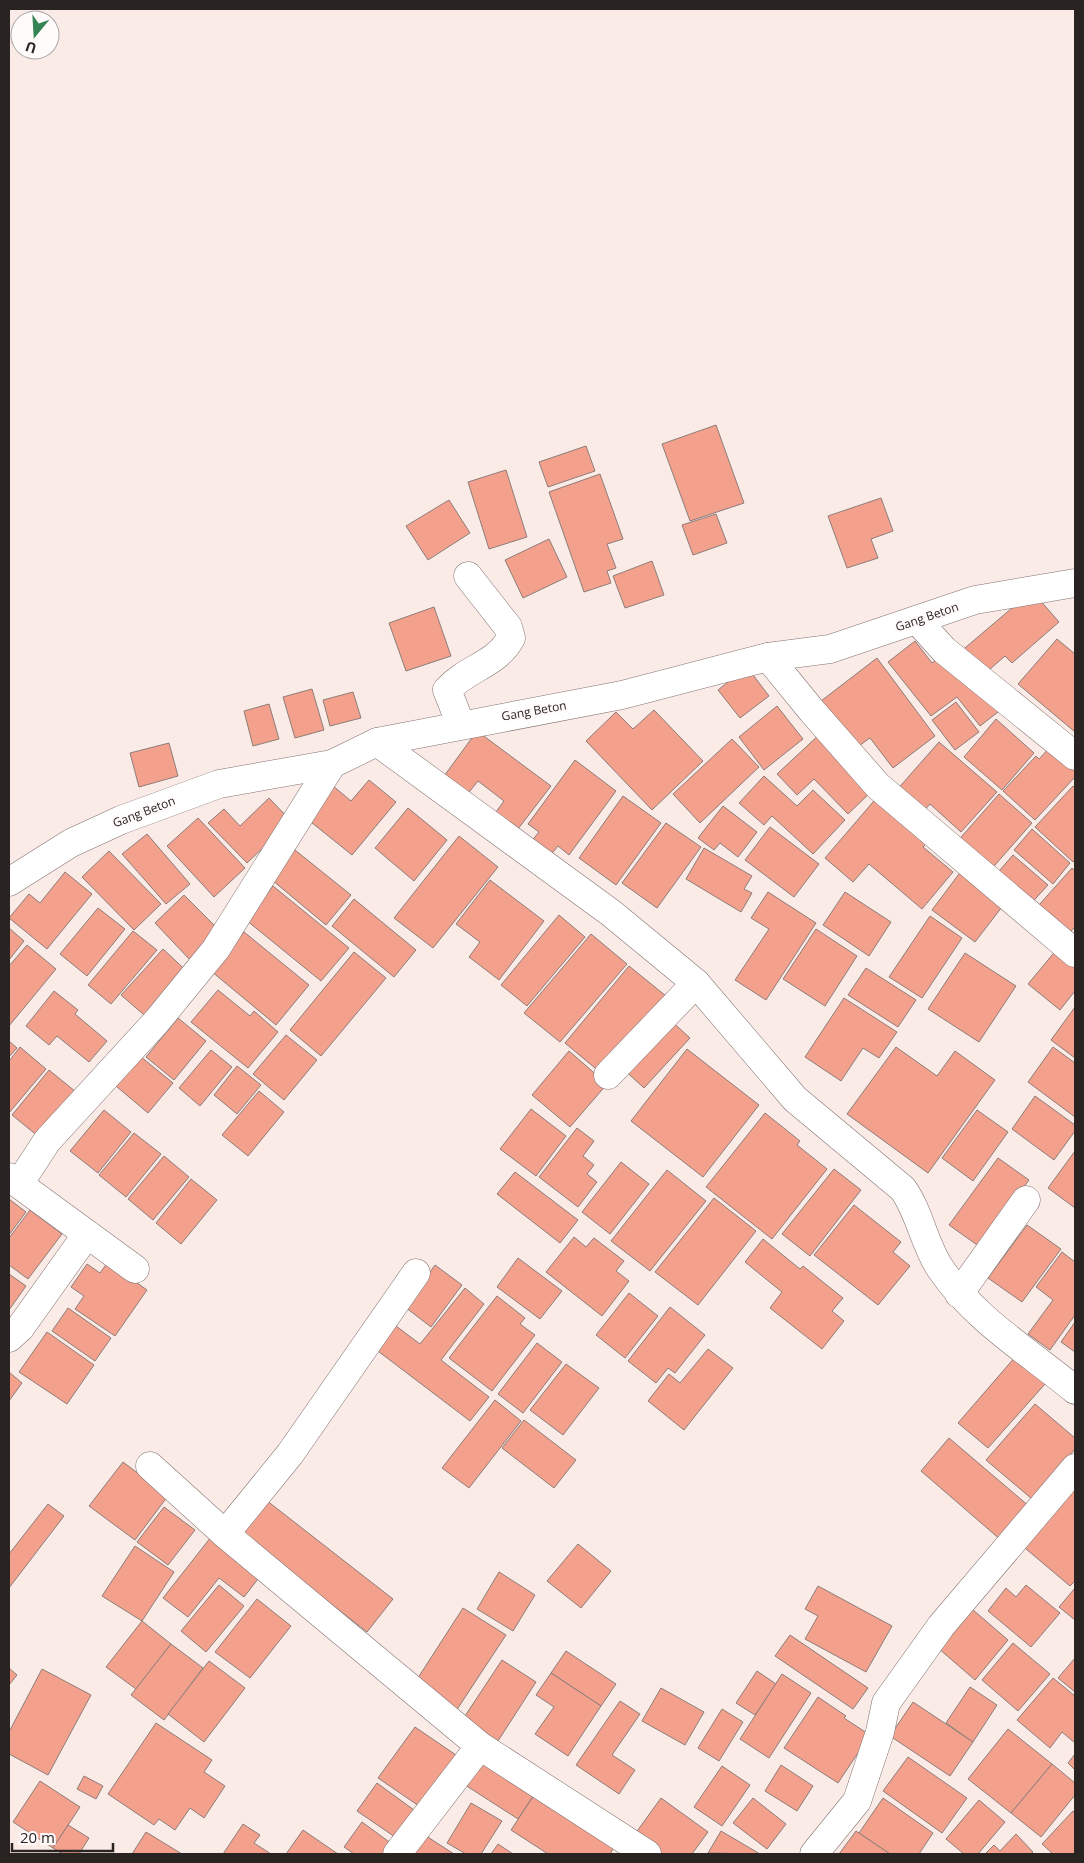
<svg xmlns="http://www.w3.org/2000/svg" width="1084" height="1863" viewBox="0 0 1084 1863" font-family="'Open Sans',sans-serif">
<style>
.building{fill:#f3a08d;stroke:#8c7d79}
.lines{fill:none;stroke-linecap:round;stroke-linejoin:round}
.minor-casing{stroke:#827370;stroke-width:29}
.minor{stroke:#fff;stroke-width:28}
.labels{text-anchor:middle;stroke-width:5;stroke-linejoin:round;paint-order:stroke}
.street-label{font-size:12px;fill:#292322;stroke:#fffbfa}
</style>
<rect width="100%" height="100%" fill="#fbebe7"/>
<!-- building -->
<g class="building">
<path d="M716,425L744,503L690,521L662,444Z"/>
<path d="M586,446L595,471L548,487L539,462Z"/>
<path d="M506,470L527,537L489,549L468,482Z"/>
<path d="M600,474L623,539L607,544L616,568L607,571L611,583L584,592L549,492Z"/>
<path d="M881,498L893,531L871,539L878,558L847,568L828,516Z"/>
<path d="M449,500L470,533L428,560L406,526Z"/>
<path d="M716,514L727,543L693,555L682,525Z"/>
<path d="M549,539L567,577L523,598L505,560Z"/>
<path d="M652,561L664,595L625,608L613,576Z"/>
<path d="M1032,591L1059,622L1012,663L1005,656L981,677L959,653Z"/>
<path d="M434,607L451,656L406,671L389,623Z"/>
<path d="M1057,639L1075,654V732L1018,684Z"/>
<path d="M915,641L932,663L941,656L956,660L998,712L980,726L957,697L931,716L888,662Z"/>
<path d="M877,658L935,736L893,768L870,738L856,748L821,701Z"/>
<path d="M747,667L769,696L740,718L718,690Z"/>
<path d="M312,689L324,730L295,738L283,697Z"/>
<path d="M353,692L361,718L330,726L323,700Z"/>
<path d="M956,702L979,732L955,750L932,720Z"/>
<path d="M269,704L279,739L253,746L244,711Z"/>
<path d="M777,706L803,739L764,770L739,737Z"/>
<path d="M654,710L703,761L652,810L586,741L616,712L633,729Z"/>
<path d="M996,719L1034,753L1002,790L964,757Z"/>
<path d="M477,731L551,786L518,829L496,812L504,801L478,781L462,801L439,783Z"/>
<path d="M821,733L874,789L848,814L814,779L797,795L777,774Z"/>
<path d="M732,739L759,767L700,823L673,794Z"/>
<path d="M939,742L997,792L961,832L930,804L920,815L895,792Z"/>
<path d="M169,743L178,776L139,787L130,753Z"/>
<path d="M1053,744L1075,765V777L1035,820L1003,791L1036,756L1039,759Z"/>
<path d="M575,760L616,791L569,855L558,846L549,857L530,843L539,832L528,824Z"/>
<path d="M764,776L797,806L813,790L845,820L813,854L772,816L764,825L739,803Z"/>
<path d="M369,780L396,802L352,855L306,818L332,785L351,801Z"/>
<path d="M1073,786L1075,788V860L1073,862L1035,827Z"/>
<path d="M999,794L1032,823L988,873L955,844Z"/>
<path d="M879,795L931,839L923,847L953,872L922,909L869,864L853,882L825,858Z"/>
<path d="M623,796L661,823L616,885L579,858Z"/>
<path d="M269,798L291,821L247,863L208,823L224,809L240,826Z"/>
<path d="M723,806L757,832L738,857L720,843L714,850L698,838Z"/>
<path d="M408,808L447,840L414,881L375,848Z"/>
<path d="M198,818L245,868L214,897L167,846Z"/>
<path d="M666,823L701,847L657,908L622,883Z"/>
<path d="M770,827L819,864L794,897L745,860Z"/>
<path d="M1032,829L1070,863L1053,884L1014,850Z"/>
<path d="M147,834L190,884L166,904L122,854Z"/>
<path d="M459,836L498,867L433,948L394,918Z"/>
<path d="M290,846L351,895L326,925L266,875Z"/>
<path d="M704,848L752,876L744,889L752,893L741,912L686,879Z"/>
<path d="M109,851L161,904L134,930L82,877Z"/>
<path d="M1013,855L1048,885L1027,908L993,878Z"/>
<path d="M1072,868L1075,871V927L1070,932L1039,905Z"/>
<path d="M962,870L1005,903L975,942L932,910Z"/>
<path d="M65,872L92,894L47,949L9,918L29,894L40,903Z"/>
<path d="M490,880L544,921L499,980L469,957L480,942L456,924Z"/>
<path d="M273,886L349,948L321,981L246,920Z"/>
<path d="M768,892L816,923L766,1000L735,980L769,929L751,918Z"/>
<path d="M845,892L891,922L869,956L823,925Z"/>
<path d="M184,895L222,933L192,962L155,923Z"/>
<path d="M354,899L416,950L394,977L332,926Z"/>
<path d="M98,908L125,929L87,976L60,954Z"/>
<path d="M559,915L585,937L527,1006L501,985Z"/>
<path d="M930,916L962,938L922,998L889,977Z"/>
<path d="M9,928L24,941L9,960Z"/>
<path d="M816,929L857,956L825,1006L783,979Z"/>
<path d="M133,931L157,950L111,1004L88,985Z"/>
<path d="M244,932L309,985L276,1025L211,971Z"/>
<path d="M591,934L627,964L560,1042L524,1013Z"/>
<path d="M27,945L56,969L9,1026V966Z"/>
<path d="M1058,948L1075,962V991L1060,1010L1028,984Z"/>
<path d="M163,949L192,976L151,1021L121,995Z"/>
<path d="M354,952L386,978L321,1056L290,1030Z"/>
<path d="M965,953L1016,986L979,1042L928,1009Z"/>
<path d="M629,966L666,996L601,1073L565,1043Z"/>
<path d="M866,968L916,1000L898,1027L848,995Z"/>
<path d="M218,990L250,1016L254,1011L278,1032L248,1068L191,1022Z"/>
<path d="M54,991L78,1010L75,1014L107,1041L89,1062L57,1036L49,1045L26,1026Z"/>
<path d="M844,998L897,1032L879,1058L863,1048L841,1081L805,1057Z"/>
<path d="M1075,1007V1058L1051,1040Z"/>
<path d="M667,1017L690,1038L644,1088L621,1067Z"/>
<path d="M178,1018L206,1041L174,1080L146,1057Z"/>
<path d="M286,1035L317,1060L284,1100L253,1074Z"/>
<path d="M9,1041L17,1048L9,1057Z"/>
<path d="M20,1047L46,1069L9,1113V1061Z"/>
<path d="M896,1047L937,1076L955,1051L995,1080L928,1173L847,1114Z"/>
<path d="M1053,1047L1075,1063V1117L1028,1082Z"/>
<path d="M687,1049L759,1105L703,1177L631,1121Z"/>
<path d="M211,1050L232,1067L200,1106L179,1088Z"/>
<path d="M569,1051L607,1084L570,1127L532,1095Z"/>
<path d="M135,1052L173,1083L148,1113L110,1081Z"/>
<path d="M237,1066L261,1085L237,1114L214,1095Z"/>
<path d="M49,1070L76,1092L39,1137L12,1115Z"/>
<path d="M259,1091L284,1112L248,1156L222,1135Z"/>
<path d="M1035,1096L1075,1125V1131L1054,1160L1012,1129Z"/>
<path d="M531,1109L566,1136L536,1176L500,1149Z"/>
<path d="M104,1110L131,1132L98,1173L70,1151Z"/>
<path d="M977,1110L1008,1132L973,1181L942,1158Z"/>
<path d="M765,1113L800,1141L797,1145L827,1169L772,1239L706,1187Z"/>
<path d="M577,1128L594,1141L583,1156L594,1165L587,1174L597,1182L578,1207L539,1177Z"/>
<path d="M134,1133L161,1154L126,1197L99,1175Z"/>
<path d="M1075,1151V1208L1048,1188Z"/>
<path d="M164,1156L189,1177L153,1220L128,1199Z"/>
<path d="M998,1158L1029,1180L980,1247L949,1225Z"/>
<path d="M621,1162L649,1184L610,1234L582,1212Z"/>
<path d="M834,1169L861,1190L810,1256L782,1234Z"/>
<path d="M667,1170L706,1201L650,1271L611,1241Z"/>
<path d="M515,1172L578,1220L560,1243L497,1194Z"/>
<path d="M191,1179L217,1200L181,1244L156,1223Z"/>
<path d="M714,1198L756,1231L698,1305L655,1272Z"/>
<path d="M9,1199L26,1212L9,1235Z"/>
<path d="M854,1205L901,1242L893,1252L910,1266L878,1305L814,1255Z"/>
<path d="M30,1210L62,1234L28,1279L9,1265V1238Z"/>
<path d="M1027,1225L1061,1249L1022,1302L988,1278Z"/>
<path d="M574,1237L586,1247L594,1238L624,1261L616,1271L629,1281L602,1316L546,1272Z"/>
<path d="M763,1239L800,1269L803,1266L843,1298L832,1311L844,1321L822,1349L770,1308L782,1292L745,1262Z"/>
<path d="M1062,1252L1075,1262V1315L1050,1350L1028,1334L1053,1300L1036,1287Z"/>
<path d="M518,1258L562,1291L540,1319L497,1287Z"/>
<path d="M108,1262L147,1290L115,1336L75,1309L84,1296L71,1287L87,1264L100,1273Z"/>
<path d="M435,1265L462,1285L431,1327L405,1307Z"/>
<path d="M9,1274L26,1286L9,1310Z"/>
<path d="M465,1288L484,1304L441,1360L489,1397L470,1421L370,1345L388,1320L420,1344Z"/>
<path d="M629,1293L658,1316L625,1358L596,1335Z"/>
<path d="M497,1296L525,1318L520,1324L535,1335L492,1391L449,1358Z"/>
<path d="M670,1307L705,1335L675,1373L668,1368L656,1383L628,1361Z"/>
<path d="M68,1308L111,1338L95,1361L52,1331Z"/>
<path d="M1075,1322V1352L1061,1342Z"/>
<path d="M47,1332L94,1365L67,1404L19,1372Z"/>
<path d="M537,1343L562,1362L523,1413L498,1394Z"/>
<path d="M708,1349L733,1368L684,1430L648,1401L669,1374L680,1383Z"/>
<path d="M1016,1356L1046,1383L988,1448L958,1423Z"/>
<path d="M566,1364L599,1388L563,1435L530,1410Z"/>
<path d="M9,1372L22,1383L9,1401Z"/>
<path d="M495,1400L521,1421L469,1488L442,1468Z"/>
<path d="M1035,1404L1075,1438V1449L1032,1499L986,1460Z"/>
<path d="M524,1420L576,1460L554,1488L502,1448Z"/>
<path d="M949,1438L1030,1507L1002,1541L921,1471Z"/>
<path d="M123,1462L168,1496L135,1540L89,1506Z"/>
<path d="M1075,1476V1581L1070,1586L1019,1543Z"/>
<path d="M266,1500L393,1599L367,1632L240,1533Z"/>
<path d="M48,1504L64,1516L9,1588V1554Z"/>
<path d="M164,1507L195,1530L168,1565L137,1542Z"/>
<path d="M211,1537L261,1575L244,1597L219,1578L188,1617L163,1598Z"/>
<path d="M578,1544L611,1571L581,1608L547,1581Z"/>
<path d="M135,1546L174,1572L142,1621L102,1596Z"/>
<path d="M499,1572L535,1595L513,1631L477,1609Z"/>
<path d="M219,1585L244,1606L206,1652L181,1631Z"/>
<path d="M1026,1585L1060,1613L1031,1647L988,1611L1006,1588L1016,1597Z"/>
<path d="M818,1586L892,1626L866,1672L805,1639L818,1616L805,1609Z"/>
<path d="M1075,1588V1620L1059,1607Z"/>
<path d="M257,1599L291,1626L250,1678L215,1652Z"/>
<path d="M463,1608L506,1635L456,1711L414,1684Z"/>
<path d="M972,1609L1008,1640L975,1680L938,1648Z"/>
<path d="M142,1621L171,1644L136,1689L106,1667Z"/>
<path d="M790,1635L868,1688L853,1709L775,1656Z"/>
<path d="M1013,1643L1050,1674L1018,1711L982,1680Z"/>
<path d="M171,1644L203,1668L164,1720L131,1695Z"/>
<path d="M566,1651L616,1684L601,1706L551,1673Z"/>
<path d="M1075,1658V1692L1058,1678Z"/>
<path d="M502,1660L536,1682L498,1741L463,1719Z"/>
<path d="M209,1661L245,1688L204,1742L168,1714Z"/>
<path d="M9,1668L17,1675L9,1685Z"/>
<path d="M42,1669L91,1695L48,1775L9,1754V1732Z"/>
<path d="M757,1671L776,1684L755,1715L736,1703Z"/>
<path d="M551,1673L601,1706L568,1756L535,1734L554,1707L536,1695Z"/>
<path d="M782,1674L811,1693L769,1758L740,1739Z"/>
<path d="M1053,1678L1075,1696V1743L1062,1732L1050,1748L1017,1720Z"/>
<path d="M970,1687L997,1705L973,1742L946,1723Z"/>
<path d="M661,1688L704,1712L685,1745L642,1721Z"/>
<path d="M818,1697L846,1716L844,1718L870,1735L838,1783L784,1748Z"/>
<path d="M620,1701L640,1714L612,1755L635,1770L619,1794L576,1765Z"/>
<path d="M913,1702L973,1742L950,1776L890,1736Z"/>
<path d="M722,1709L743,1722L719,1761L698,1748Z"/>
<path d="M156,1723L212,1760L204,1772L225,1786L204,1818L190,1808L175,1830L159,1819L154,1825L108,1794Z"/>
<path d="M415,1727L456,1755L419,1806L378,1778Z"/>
<path d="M1008,1729L1052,1764L1011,1813L968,1779Z"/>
<path d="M1075,1754V1770L1068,1763Z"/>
<path d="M481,1755L536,1792L518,1819L462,1783Z"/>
<path d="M908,1757L967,1798L942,1833L883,1791Z"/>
<path d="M1052,1764L1075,1783V1795L1041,1837L1011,1813Z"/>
<path d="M781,1765L813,1786L797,1811L765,1791Z"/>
<path d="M722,1766L750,1785L722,1826L694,1807Z"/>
<path d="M84,1776L103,1786L96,1799L77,1789Z"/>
<path d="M40,1781L80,1807L53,1848L13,1822Z"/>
<path d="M377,1783L414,1810L395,1837L357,1811Z"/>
<path d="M536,1792L616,1844L610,1854H548L511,1830Z"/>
<path d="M661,1798L708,1832L692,1854H662L635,1834Z"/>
<path d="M753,1798L786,1824L767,1849L733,1823Z"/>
<path d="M883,1798L933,1833L919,1854H890L859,1833Z"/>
<path d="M979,1800L1005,1822L978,1854H964L946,1839Z"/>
<path d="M471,1803L502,1821L481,1854H466L447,1843Z"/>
<path d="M1073,1811L1075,1814V1854H1053L1042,1844Z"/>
<path d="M362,1822L392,1844L385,1854H354L344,1847Z"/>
<path d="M243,1824L260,1835L254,1843L271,1854H223Z"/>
<path d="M68,1825L89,1838L79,1854H63L53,1848Z"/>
<path d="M303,1830L338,1854H286Z"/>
<path d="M721,1831L760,1854L708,1853Z"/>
<path d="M856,1831L859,1833L890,1854H839Z"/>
<path d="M146,1832L182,1854H132Z"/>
<path d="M420,1832L454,1854H405Z"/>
<path d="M1016,1834L1033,1852L1030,1854H985L994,1845L1000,1851Z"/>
<path d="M498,1844L513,1854H491Z"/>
</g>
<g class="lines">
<!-- minor casing -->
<g class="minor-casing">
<g id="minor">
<path d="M917,620L944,650L1075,756"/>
<path d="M768,657L812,711L878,786L1075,953"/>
<path d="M461,725L447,690C468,667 495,666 511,638L508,627L468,576"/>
<path d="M377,742L611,913L696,983L795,1099L903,1189C920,1213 924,1244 940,1268C975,1320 1028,1351 1075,1390"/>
<path d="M9,882L71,843L121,820L219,784L332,764L377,742L622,695L768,657L830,649L975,600L1075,583"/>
<path d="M608,1075L696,983"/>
<path d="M9,1177L135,1269"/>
<path d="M19,1184L47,1141L157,1021L216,949L332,764"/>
<path d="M959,1294L1026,1200"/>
<path d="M9,1338L20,1328L87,1234"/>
<path d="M150,1466L225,1534L480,1746L647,1854"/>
<path d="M225,1534L290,1454L416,1273"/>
<path d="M397,1854L480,1746"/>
<path d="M814,1854L857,1801L880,1732L886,1703L941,1626L1075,1468"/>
</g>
</g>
<!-- minor -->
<use href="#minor" class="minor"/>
</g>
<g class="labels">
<!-- street labels -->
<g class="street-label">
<text transform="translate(927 617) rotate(-19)" y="4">Gang Beton</text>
<text transform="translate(534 711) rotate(-10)" y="4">Gang Beton</text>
<text transform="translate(144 812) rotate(-21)" y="4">Gang Beton</text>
</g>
</g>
<!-- border -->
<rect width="1084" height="1863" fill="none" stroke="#292322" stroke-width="20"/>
<!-- north arrow -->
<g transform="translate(35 35) rotate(198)"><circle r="24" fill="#fffbfa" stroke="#a9a5a4"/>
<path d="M0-4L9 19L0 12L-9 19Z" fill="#358454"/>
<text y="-8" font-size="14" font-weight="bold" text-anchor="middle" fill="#292322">U</text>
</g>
<!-- scale -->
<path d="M12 1843v8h101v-8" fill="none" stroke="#292322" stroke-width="2.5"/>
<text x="20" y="1843" font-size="15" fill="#292322" stroke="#fffbfa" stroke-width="4" paint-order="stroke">20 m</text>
</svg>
